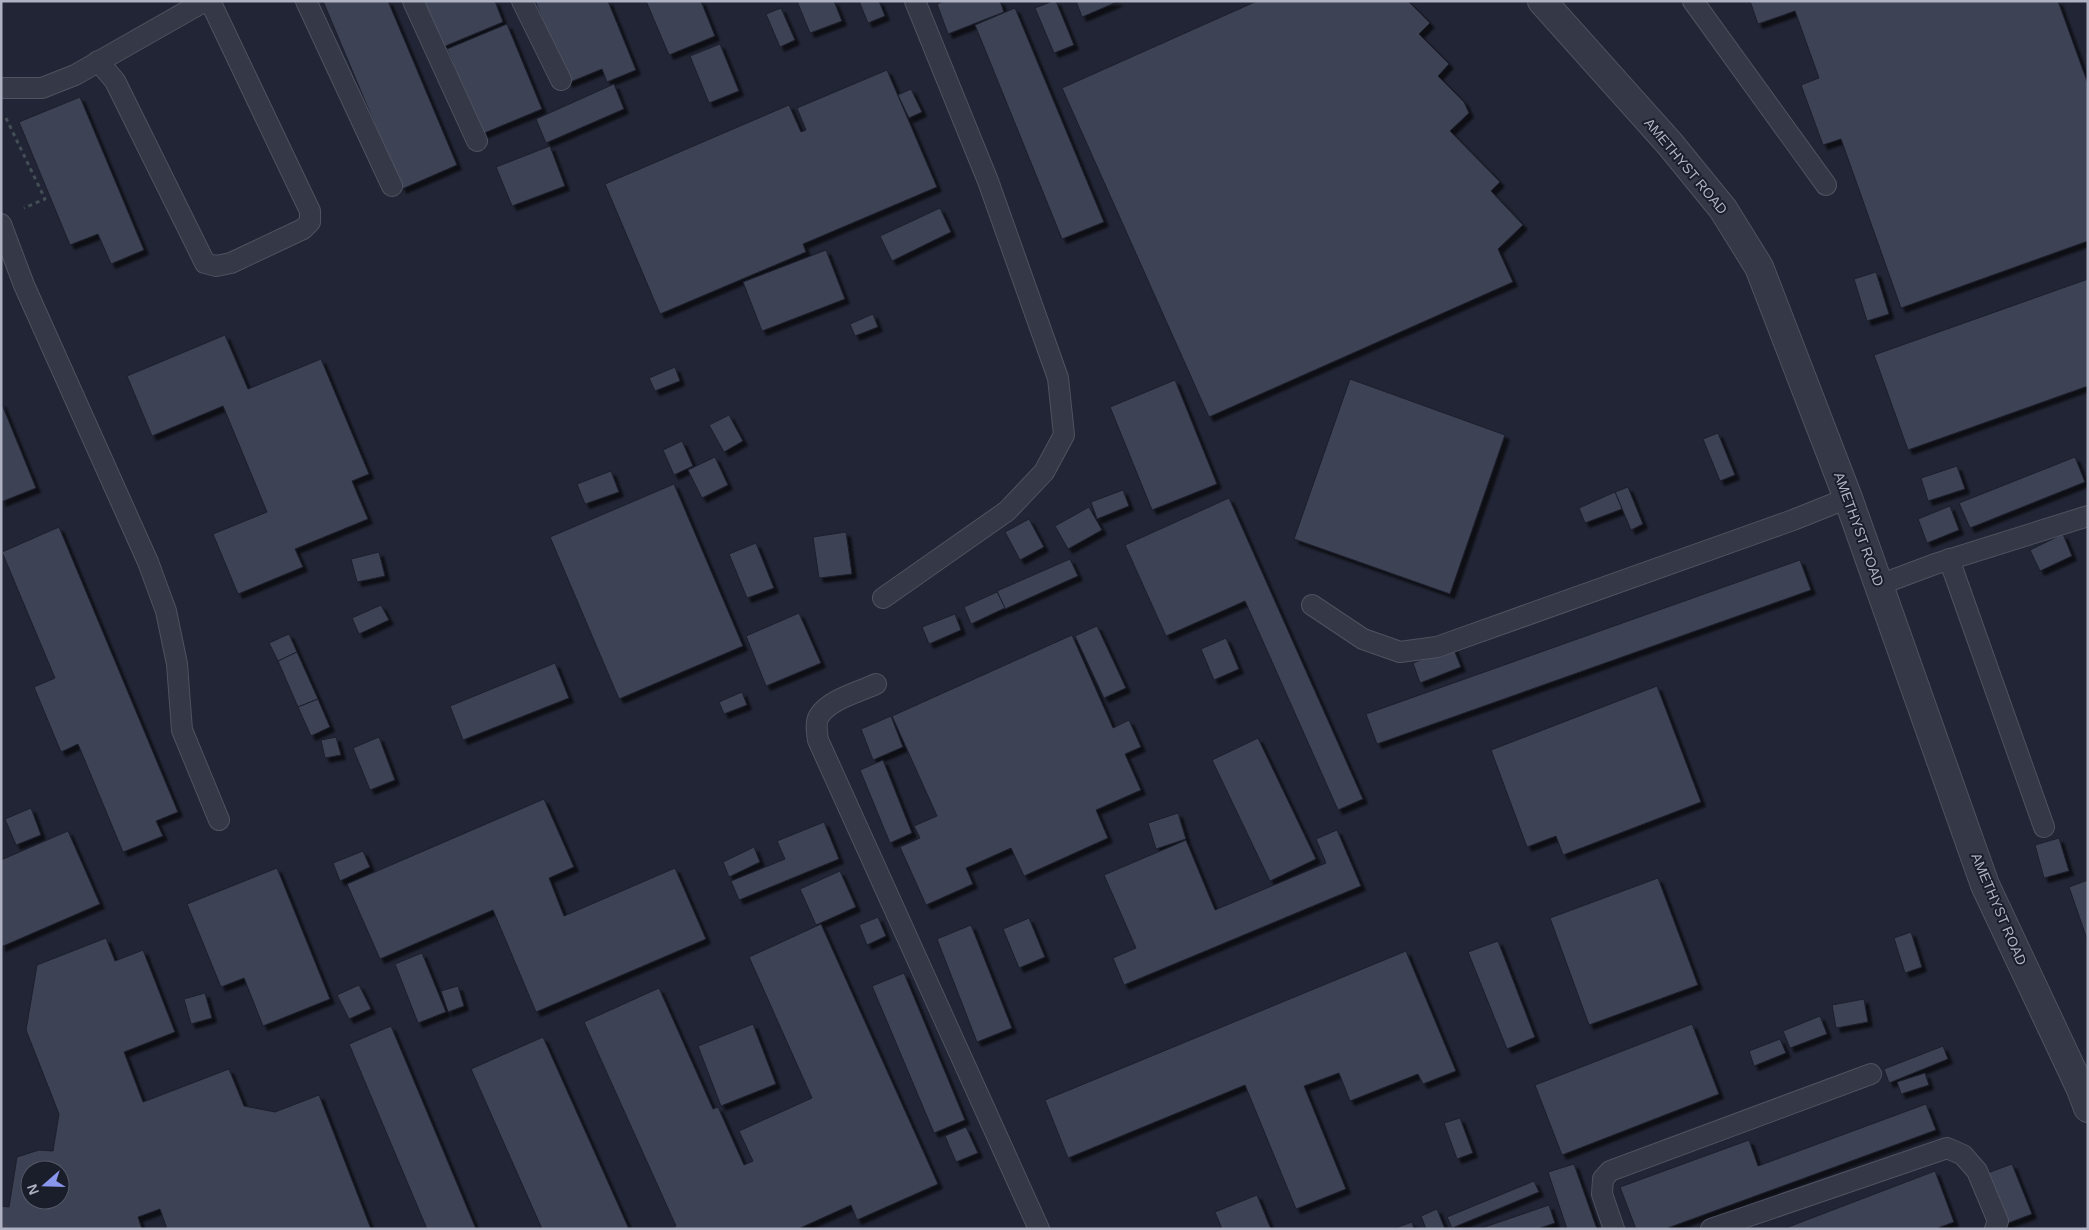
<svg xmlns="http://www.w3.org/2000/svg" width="2089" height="1230" viewBox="0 0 2089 1230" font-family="Helvetica,sans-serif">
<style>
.building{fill:#3e4255;stroke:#1c1f2c;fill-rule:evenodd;filter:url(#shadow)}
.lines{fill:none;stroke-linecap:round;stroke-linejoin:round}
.lane-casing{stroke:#4f5260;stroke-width:22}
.street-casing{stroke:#4f5260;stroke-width:30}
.path{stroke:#434e56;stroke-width:3;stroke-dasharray:4 4;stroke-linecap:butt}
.lane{stroke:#353846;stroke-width:20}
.street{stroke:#353846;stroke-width:28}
.labels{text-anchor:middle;stroke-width:4;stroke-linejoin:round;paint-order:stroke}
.street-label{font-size:14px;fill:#afb2c2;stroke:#1a1d2a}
</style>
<defs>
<filter id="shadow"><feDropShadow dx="4.5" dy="4.5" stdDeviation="1" flood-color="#0009"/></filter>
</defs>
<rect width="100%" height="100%" fill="#222535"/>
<!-- building -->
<g class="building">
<path d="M323,1H388L457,165L402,189Z"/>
<path d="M424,1H495L503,22L443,47Z"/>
<path d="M535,1H608L636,70L607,82L602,69L568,83Z"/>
<path d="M646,1H701L715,36L669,55Z"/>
<path d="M797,1H834L842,21L810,33Z"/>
<path d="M859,1H879L885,16L868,23Z"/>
<path d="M944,1H1000L1004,12L948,34L937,4Z"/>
<path d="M1053,1H1056L1074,45L1054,53L1035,8Z"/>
<path d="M1076,1H1117V2L1082,17Z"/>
<path d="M1257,1H1408L1430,23L1419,34L1449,64L1438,76L1464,102L1469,113L1450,131L1500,182L1491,191L1523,225L1498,249L1513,282L1209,417L1062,88Z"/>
<path d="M1750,1H2058L2088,84V241L1901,308L1841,139L1823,145L1801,85L1819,78L1795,11L1758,24Z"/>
<path d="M781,8L795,40L780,47L766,14Z"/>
<path d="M1015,8L1104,222L1062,239L975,25Z"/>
<path d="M507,24L542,109L482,134L447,49Z"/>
<path d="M720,44L739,91L709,103L690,56Z"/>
<path d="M887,70L937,187L803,244L806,252L660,314L605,184L789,105L801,132L806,130L797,108Z"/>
<path d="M614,84L624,109L546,143L536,119Z"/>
<path d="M911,89L922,112L909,118L898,95Z"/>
<path d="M80,97L144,250L111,264L98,234L70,245L19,122Z"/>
<path d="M550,146L565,186L512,206L496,167Z"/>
<path d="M940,208L951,232L892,261L880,236Z"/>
<path d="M826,250L845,299L762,331L743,282Z"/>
<path d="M1876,272L1889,314L1867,321L1854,279Z"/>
<path d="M2088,279V386L1908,450L1874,355Z"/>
<path d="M873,314L878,327L855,336L850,324Z"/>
<path d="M225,335L248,389L321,359L369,474L352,481L368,519L295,549L303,567L238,594L213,534L267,512L223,406L152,436L127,376Z"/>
<path d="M675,367L680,381L655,391L649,378Z"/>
<path d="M1350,379L1505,435L1450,594L1294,539Z"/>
<path d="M1175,380L1217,484L1152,510L1110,407Z"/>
<path d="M1,402L36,488L1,502Z"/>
<path d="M729,415L743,441L724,452L709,425Z"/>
<path d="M1718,433L1735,475L1720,481L1703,439Z"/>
<path d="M682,441L693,466L674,475L663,450Z"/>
<path d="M715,457L728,485L702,498L688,470Z"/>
<path d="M2075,457L2085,482L1970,528L1959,503Z"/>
<path d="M1957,466L1965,489L1928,501L1921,478Z"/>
<path d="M611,471L619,492L585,504L577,484Z"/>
<path d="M674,484L743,646L619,699L550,537Z"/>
<path d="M1628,487L1643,524L1631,530L1615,492Z"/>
<path d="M1123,490L1129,506L1097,519L1091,502Z"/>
<path d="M1615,492L1622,509L1585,523L1579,508Z"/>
<path d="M1229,498L1363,799L1338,810L1245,601L1166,636L1125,545Z"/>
<path d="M1950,506L1959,530L1927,543L1918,519Z"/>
<path d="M1089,507L1102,530L1068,549L1055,526Z"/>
<path d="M1029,519L1044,547L1020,560L1005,532Z"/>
<path d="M59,527L178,812L156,821L163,836L123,852L78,744L61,752L34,687L55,678L2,552Z"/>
<path d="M846,532L852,574L819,578L813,537Z"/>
<path d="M2063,534L2072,556L2040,571L2030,550Z"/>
<path d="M756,543L774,588L747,598L729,554Z"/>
<path d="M379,552L385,576L357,582L351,559Z"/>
<path d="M1070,559L1078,576L1005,609L997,591Z"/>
<path d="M1800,560L1811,590L1377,744L1366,714Z"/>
<path d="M997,592L1005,608L971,624L964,607Z"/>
<path d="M381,605L389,620L359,634L352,618Z"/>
<path d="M799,613L821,663L766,686L746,636Z"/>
<path d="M955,614L961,630L929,644L922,627Z"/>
<path d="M1097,626L1126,688L1104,698L1075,636Z"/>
<path d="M289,634L297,652L278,661L269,643Z"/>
<path d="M1072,635L1113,728L1129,720L1141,747L1125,754L1141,790L1096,810L1108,838L1024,876L1011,848L966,868L973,884L926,905L900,847L920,838L914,826L937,816L892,716Z"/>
<path d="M1226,638L1239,669L1214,680L1201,649Z"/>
<path d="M1453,647L1461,667L1420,683L1413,663Z"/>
<path d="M297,652L318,699L298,707L278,661Z"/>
<path d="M555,663L569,698L463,740L450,706Z"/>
<path d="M1657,686L1701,802L1563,855L1556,836L1527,847L1491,750Z"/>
<path d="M742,692L747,705L724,714L719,702Z"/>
<path d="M318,699L330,727L311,736L298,707Z"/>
<path d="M891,716L903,747L873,760L861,729Z"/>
<path d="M336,737L341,755L325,758L321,740Z"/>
<path d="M379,737L395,780L370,790L353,748Z"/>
<path d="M1258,738L1316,859L1270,881L1212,760Z"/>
<path d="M883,760L912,833L890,843L860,770Z"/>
<path d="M544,799L574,867L549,878L564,916L675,868L706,939L536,1012L493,910L380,959L347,884Z"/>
<path d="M31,808L41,835L16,845L5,819Z"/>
<path d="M1178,813L1186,839L1156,849L1148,823Z"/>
<path d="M824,822L839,859L739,900L731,881L785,859L777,841Z"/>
<path d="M1337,830L1361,886L1124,985L1113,958L1136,948L1104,875L1186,840L1215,910L1326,863L1316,839Z"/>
<path d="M68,831L100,904L1,947V860Z"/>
<path d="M2059,838L2069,871L2044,878L2035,845Z"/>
<path d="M754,847L760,862L729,877L723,862Z"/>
<path d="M363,851L370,867L340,881L333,863Z"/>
<path d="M277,868L330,999L263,1026L244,978L221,987L187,904Z"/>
<path d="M840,871L856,907L816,925L800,889Z"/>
<path d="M1658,878L1698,985L1589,1025L1550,918Z"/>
<path d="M2088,880V942L2069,887Z"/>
<path d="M878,917L886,936L867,945L859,925Z"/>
<path d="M1029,918L1045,957L1019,968L1003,929Z"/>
<path d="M821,924L938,1184L857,1220L851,1205L798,1229H670L676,1226L584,1022L659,988L713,1109L718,1107L744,1165L753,1161L739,1131L812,1098L749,957Z"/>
<path d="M971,925L1012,1028L977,1042L937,939Z"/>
<path d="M1911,932L1922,967L1905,973L1894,938Z"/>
<path d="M106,938L115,961L143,950L175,1032L124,1052L143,1102L229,1069L244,1106L275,1112L319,1095L371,1229H167L160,1209L138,1217L142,1229H1V1206L9,1207L17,1157L39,1150L53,1151L59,1114L26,1030L37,965ZM30,1170H60V1200H30Z"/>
<path d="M1498,941L1535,1037L1507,1049L1468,952Z"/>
<path d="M1406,951L1456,1071L1423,1084L1418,1074L1350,1101L1339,1073L1304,1086L1346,1189L1296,1209L1245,1085L1068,1158L1045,1100Z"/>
<path d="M422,953L446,1012L418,1023L395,964Z"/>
<path d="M904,973L965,1120L934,1133L872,986Z"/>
<path d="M359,985L371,1009L349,1019L337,995Z"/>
<path d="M458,986L464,1006L448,1012L441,991Z"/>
<path d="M205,993L212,1018L191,1024L184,999Z"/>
<path d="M1864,999L1868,1022L1836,1028L1832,1005Z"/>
<path d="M1820,1016L1827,1034L1790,1048L1783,1031Z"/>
<path d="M753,1024L776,1084L721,1106L698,1046Z"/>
<path d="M1692,1024L1719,1094L1562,1155L1535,1085Z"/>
<path d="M391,1026L476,1229H427L349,1044Z"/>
<path d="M543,1037L629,1229H542L471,1069Z"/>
<path d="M1780,1039L1786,1053L1754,1066L1749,1051Z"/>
<path d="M1943,1046L1948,1059L1889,1083L1884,1069Z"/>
<path d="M1925,1073L1929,1085L1901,1094L1897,1082Z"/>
<path d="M1926,1104L1936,1130L1665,1229H1636L1620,1187L1749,1140L1758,1166Z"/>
<path d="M1460,1118L1473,1153L1457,1159L1444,1123Z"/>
<path d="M966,1127L978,1153L956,1162L945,1136Z"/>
<path d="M1574,1164L1597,1229H1567L1548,1172Z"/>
<path d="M2012,1164L2032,1214L2003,1225L1982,1175Z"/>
<path d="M1935,1171L1954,1222L1935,1229H1783Z"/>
<path d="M1534,1181L1539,1192L1452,1228L1447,1217Z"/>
<path d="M1257,1195L1271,1229H1222L1215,1212Z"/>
<path d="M1549,1205L1555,1223L1537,1229H1479Z"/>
<path d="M1437,1209L1445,1229H1426L1421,1216Z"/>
<path d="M1412,1222L1414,1229H1393Z"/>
</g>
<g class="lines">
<!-- lane casing -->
<g class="lane-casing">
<g id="lane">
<path d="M306,1L392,186"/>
<path d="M413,1L477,141"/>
<path d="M522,1L561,80"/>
<path d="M1693,1L1826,185"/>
<path d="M98,61L115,81L205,263L216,266L231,263L303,229L310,222V211L210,1"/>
<path d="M1,88H42L75,75L205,1"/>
<path d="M1,224L24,285L148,562L166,611L177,664L182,730L219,820"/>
<path d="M1949,559L2044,827"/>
<path d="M1879,585L1935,564L2088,516"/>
<path d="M883,598L1007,511L1044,472L1064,435L1058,378L988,181L915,1"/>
<path d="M1312,605L1363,639L1400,652L1437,647L1793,520L1848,498"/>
<path d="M876,684C859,692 830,699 819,716C815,723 817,733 818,740L1039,1229"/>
<path d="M1614,1229L1602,1194L1603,1179L1610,1171L1871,1074"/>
<path d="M1711,1229L1947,1148L1963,1155L1977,1171L1998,1221L1995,1229"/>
</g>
</g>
<!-- street casing -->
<g class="street-casing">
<path id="street" d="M1542,1L1670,144L1723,209L1759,267L1848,498L1985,885L2080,1087L2088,1108"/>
</g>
<!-- path -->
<path class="path" d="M6,118L45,199L24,208"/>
<!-- lane -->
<use href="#lane" class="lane"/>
<!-- street -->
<use href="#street" class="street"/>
</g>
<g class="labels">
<!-- street labels -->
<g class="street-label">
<text transform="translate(1686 166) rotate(50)" y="5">AMETHYST ROAD</text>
<text transform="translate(1859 529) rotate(70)" y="5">AMETHYST ROAD</text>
<text transform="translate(1999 909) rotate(67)" y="5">AMETHYST ROAD</text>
</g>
</g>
<!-- border -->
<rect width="2089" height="1230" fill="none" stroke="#afb2c2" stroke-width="5"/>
<!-- north arrow -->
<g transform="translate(45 1185) rotate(250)"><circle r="24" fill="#1a1d2a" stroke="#565967"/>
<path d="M0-4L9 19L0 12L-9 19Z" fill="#8996ed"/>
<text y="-8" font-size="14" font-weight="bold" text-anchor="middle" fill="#afb2c2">N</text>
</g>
</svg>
